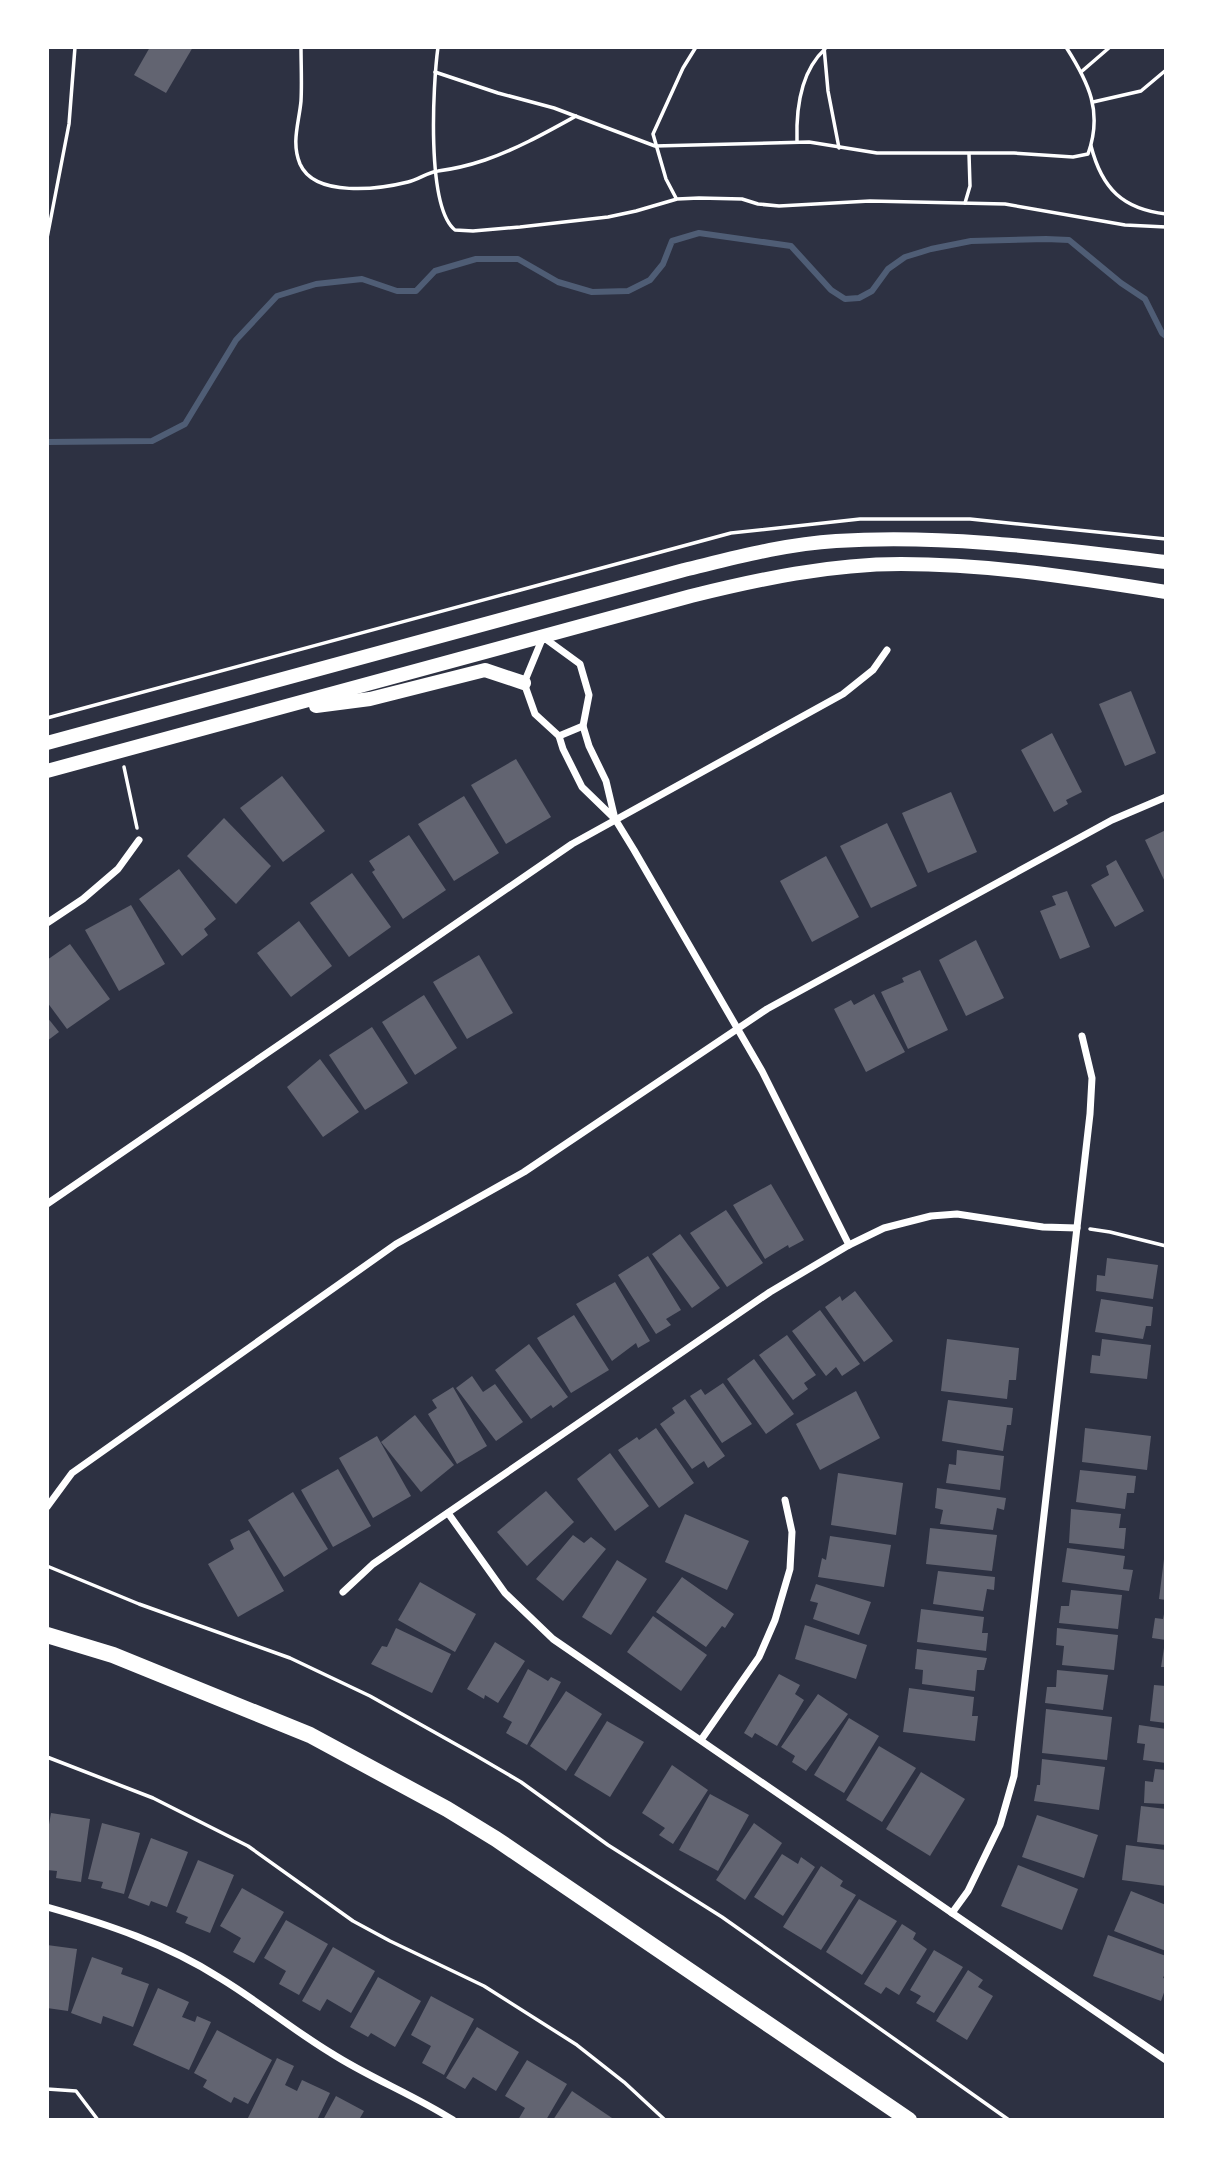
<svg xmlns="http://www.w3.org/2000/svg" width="1213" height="2167" viewBox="0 0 1213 2167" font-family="'Work Sans',sans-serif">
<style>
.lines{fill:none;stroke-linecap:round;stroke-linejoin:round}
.stream{stroke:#4f5d75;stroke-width:6}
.building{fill:#626471}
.path{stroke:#fff;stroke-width:3.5}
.minor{stroke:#fff;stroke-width:7}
.secondary{stroke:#fff;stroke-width:14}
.primary{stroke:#fff;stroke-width:16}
</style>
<rect width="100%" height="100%" fill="#2d3142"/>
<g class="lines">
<!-- stream -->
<path class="stream" d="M47,442L152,441L185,424L236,340L277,296L316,284L362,279L397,291H416L435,271L476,259H518L558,282L592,292L628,291L650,280L663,264L672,241L699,233L791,246L831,290L845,299L859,298L872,291L888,269L905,257L931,249L971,241L1046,239L1069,240L1121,283L1145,299L1162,333L1166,336"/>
</g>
<!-- building -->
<g class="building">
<path d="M150,47H193L166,93L134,75Z"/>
<path d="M1131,691L1156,753L1125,766L1099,704Z"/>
<path d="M1052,733L1082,792L1066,800L1068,804L1054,812L1021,750Z"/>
<path d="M516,759L551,817L506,844L471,785Z"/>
<path d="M282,776L325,831L283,862L240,808Z"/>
<path d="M951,792L977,852L928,873L902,813Z"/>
<path d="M464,796L499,853L454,881L418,824Z"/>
<path d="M224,818L271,866L236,904L187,856Z"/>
<path d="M887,823L917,886L871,908L840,846Z"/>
<path d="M1166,830V884L1145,840Z"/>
<path d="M409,835L446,890L403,919L372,872L375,870L369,861Z"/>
<path d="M826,856L859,917L812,942L780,881Z"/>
<path d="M1116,860L1144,911L1115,927L1091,885L1109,875L1106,866Z"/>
<path d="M179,869L216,919L204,929L208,935L182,956L139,899Z"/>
<path d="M352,873L391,927L349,957L310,903Z"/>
<path d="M1067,891L1090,947L1060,959L1040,911L1056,905L1052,896Z"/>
<path d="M131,905L165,964L119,991L85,930Z"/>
<path d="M299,921L332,966L291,997L257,953Z"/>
<path d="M976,940L1004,998L966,1016L939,960Z"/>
<path d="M70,944L110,999L67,1029L47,1002V960Z"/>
<path d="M479,955L513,1013L467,1039L433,982Z"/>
<path d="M920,970L948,1030L908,1049L881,992L904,982L902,978Z"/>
<path d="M874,994L905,1052L866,1072L834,1009L851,1000L854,1005Z"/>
<path d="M424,995L457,1048L415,1075L382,1022Z"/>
<path d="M47,1017L59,1032L47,1041Z"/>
<path d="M372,1027L408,1083L365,1110L329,1055Z"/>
<path d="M320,1059L359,1112L323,1137L287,1087Z"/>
<path d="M771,1184L804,1240L789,1248L788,1245L765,1259L733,1205Z"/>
<path d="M726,1210L763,1263L727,1287L690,1233Z"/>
<path d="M680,1234L720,1288L692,1308L652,1254Z"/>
<path d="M648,1256L681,1310L666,1319L671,1325L656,1334L618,1275Z"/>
<path d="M1107,1258L1158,1265L1153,1299L1096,1291L1097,1275L1105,1276Z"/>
<path d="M615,1282L650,1341L638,1348L636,1343L612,1361L576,1304Z"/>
<path d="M855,1291L893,1341L864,1362L825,1307L840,1296L842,1301Z"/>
<path d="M1101,1299L1153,1307L1151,1326H1146L1143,1339L1095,1332Z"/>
<path d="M820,1310L860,1364L842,1376L836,1367L826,1376L792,1331Z"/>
<path d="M574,1315L609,1370L571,1393L537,1338Z"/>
<path d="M787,1335L816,1375L804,1383L808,1389L793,1400L759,1355Z"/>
<path d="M947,1339L1019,1348L1016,1380H1009L1007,1399L941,1391Z"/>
<path d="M1102,1339L1151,1345L1147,1379L1090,1373L1092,1355L1100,1356Z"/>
<path d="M529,1344L568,1397L553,1408L551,1405L531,1419L495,1370Z"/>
<path d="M754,1359L794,1414L766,1434L727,1379Z"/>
<path d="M472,1376L483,1392L495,1384L523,1422L496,1441L456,1388Z"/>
<path d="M723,1383L752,1424L722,1443L690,1396L701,1389L705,1395Z"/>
<path d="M453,1387L487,1446L457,1464L428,1414L437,1408L432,1400Z"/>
<path d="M856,1391L880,1438L820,1470L796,1424Z"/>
<path d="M685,1399L725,1456L708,1468L704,1461L692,1469L660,1424L675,1413L672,1408Z"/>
<path d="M948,1400L1013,1408L1011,1425H1007L1003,1451L942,1441Z"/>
<path d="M415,1415L454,1465L421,1492L381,1442Z"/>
<path d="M656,1428L694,1483L659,1508L618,1450L637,1437L639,1440Z"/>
<path d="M1085,1428L1151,1436L1147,1470L1082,1462Z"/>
<path d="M377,1436L411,1496L373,1518L339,1458Z"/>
<path d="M957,1450L1004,1456L1000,1490L946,1483L949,1464L956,1465Z"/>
<path d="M610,1453L649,1506L615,1531L577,1479Z"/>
<path d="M338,1469L371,1526L333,1547L301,1490Z"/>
<path d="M1080,1470L1136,1476L1134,1493H1127L1125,1509L1076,1502Z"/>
<path d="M838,1473L903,1483L896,1535L831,1525Z"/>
<path d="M937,1488L1006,1498L1004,1510L997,1508L993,1530L940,1524L943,1510L935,1508Z"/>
<path d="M546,1491L574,1522L527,1566L497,1532Z"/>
<path d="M293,1492L328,1549L284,1577L248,1520Z"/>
<path d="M1071,1509L1121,1514L1119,1528H1126L1124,1549L1069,1543Z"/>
<path d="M685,1514L749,1541L727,1590L665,1562Z"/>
<path d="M930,1528L997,1535L992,1571L926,1564Z"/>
<path d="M249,1530L284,1591L238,1617L208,1564L234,1549L230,1540Z"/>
<path d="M573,1535L584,1543L591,1537L606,1549L563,1601L536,1579Z"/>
<path d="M830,1536L891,1545L884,1587L818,1577L822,1558L826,1560Z"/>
<path d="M1067,1548L1125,1556L1123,1569L1133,1570L1129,1591L1062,1582Z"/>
<path d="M1164,1559H1166V1600L1159,1599Z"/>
<path d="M617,1560L647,1579L611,1635L582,1617Z"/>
<path d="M938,1571L995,1577L994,1590L987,1589L983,1611L933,1604Z"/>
<path d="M682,1577L734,1614L725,1628L722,1626L706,1647L656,1612Z"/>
<path d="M420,1582L476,1614L455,1652L398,1620Z"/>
<path d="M816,1584L871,1602L859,1635L813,1619L818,1603L810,1601Z"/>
<path d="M1071,1590L1122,1595L1118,1629L1059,1623L1061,1606H1069Z"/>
<path d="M921,1609L984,1617L982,1633H988L986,1651L917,1642Z"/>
<path d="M1164,1614H1166V1640L1152,1638L1155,1618L1163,1619Z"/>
<path d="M653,1616L707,1655L681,1691L627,1652Z"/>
<path d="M805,1625L867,1645L856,1679L795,1659Z"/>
<path d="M396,1628L451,1654L432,1693L371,1664L382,1646L387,1647Z"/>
<path d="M1057,1628L1118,1635L1114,1670L1062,1665L1064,1646L1056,1645Z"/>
<path d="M495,1642L525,1661L498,1703L485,1695L484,1699L467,1689Z"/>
<path d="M1164,1648L1166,1649V1667H1161Z"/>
<path d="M917,1649L987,1658L984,1670H977L975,1691L922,1684L923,1670L915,1669Z"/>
<path d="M528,1669L548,1681L551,1677L561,1682L527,1745L506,1733L512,1722L503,1717Z"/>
<path d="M1057,1670L1108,1675L1103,1710L1045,1703L1047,1687H1056Z"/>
<path d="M779,1674L800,1685L795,1694L804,1700L777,1746L755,1733L752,1738L744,1733Z"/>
<path d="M1154,1685L1166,1686V1723L1150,1721Z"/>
<path d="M909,1688L974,1697L972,1716H978L975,1741L903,1732Z"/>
<path d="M566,1691L602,1714L566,1771L530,1746Z"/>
<path d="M818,1694L848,1714L806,1771L792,1762L795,1756L781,1747Z"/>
<path d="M1046,1709L1112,1717L1107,1760L1042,1753Z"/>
<path d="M849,1718L879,1736L844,1793L814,1775Z"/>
<path d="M607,1721L644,1742L610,1797L574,1775Z"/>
<path d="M1139,1725L1166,1729V1763L1143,1760L1145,1744L1137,1743Z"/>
<path d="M879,1746L916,1768L882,1822L846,1800Z"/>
<path d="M1042,1759L1105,1767L1099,1810L1034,1801L1037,1785H1040Z"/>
<path d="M672,1765L708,1790L673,1844L659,1835L665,1828L642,1813Z"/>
<path d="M1155,1769L1166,1770V1804L1144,1803L1145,1781L1153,1782Z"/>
<path d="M921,1772L965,1799L930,1856L886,1829Z"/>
<path d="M710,1794L749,1815L718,1871L679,1850Z"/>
<path d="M1141,1806L1166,1809V1845L1137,1842Z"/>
<path d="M51,1813L90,1819L81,1882L56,1878L57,1871L47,1870V1836Z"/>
<path d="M1037,1815L1098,1835L1084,1878L1022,1857Z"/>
<path d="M102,1823L140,1833L124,1894L101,1888L103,1882L88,1879Z"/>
<path d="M754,1823L782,1843L745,1900L716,1880Z"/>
<path d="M151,1838L188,1852L167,1907L151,1901L149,1906L128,1898Z"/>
<path d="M1126,1845L1166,1850V1886L1122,1880Z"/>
<path d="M782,1854L798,1864L801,1857L815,1867L783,1916L754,1897Z"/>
<path d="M198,1860L234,1875L210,1933L185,1923L188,1917L176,1912Z"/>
<path d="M1018,1865L1078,1889L1062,1930L1001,1906Z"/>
<path d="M821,1866L843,1881L840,1886L856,1895L821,1950L783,1927Z"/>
<path d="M242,1888L284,1912L254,1963L233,1952L241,1938L220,1926Z"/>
<path d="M1131,1891L1166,1905V1951L1114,1931Z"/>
<path d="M859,1899L897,1921L862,1975L826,1952Z"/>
<path d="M286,1920L328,1944L299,1995L279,1984L286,1971L264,1958Z"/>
<path d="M902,1924L916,1933L913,1939L927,1949L899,1995L886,1987L881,1994L864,1984Z"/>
<path d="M1108,1935L1166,1956V1971L1163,1978L1166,1979V1987L1161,2001L1093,1976Z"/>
<path d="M47,1945L77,1949L68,2011L47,2008Z"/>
<path d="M333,1947L375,1971L351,2013L327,1999L320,2011L302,2001Z"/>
<path d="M934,1950L963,1967L934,2013L916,2003L921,1996L910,1990Z"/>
<path d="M92,1957L123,1968L121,1974L149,1984L133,2027L103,2016L101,2024L71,2013Z"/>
<path d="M968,1970L983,1980L978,1987L993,1996L967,2040L936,2021Z"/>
<path d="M378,1977L421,2001L395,2047L371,2033L368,2037L350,2027Z"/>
<path d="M158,1988L189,2002L182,2017L195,2022L197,2016L211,2022L189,2070L133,2045Z"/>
<path d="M431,1996L474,2019L444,2075L422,2063L431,2046L411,2035Z"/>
<path d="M477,2027L519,2052L496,2091L473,2077L465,2089L446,2078Z"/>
<path d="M217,2030L272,2060L248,2104L234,2097L231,2103L203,2087L207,2080L194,2073Z"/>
<path d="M277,2058L294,2066L285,2085L297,2091L302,2080L330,2093L317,2120H247Z"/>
<path d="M527,2060L567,2084L546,2120H518L525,2108L505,2096Z"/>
<path d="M572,2091L612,2118L611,2120H553Z"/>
<path d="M336,2096L364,2111L360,2118L364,2120H323Z"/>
</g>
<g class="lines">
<!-- path -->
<g class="path">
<path d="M301,47C301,65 302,83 301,101C299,123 291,142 300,164C315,198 380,189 408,182C418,180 428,172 438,171C454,169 470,165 485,160C517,149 547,132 576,116"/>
<path d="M438,47C433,84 426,207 455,230L473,231L520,227L608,217L636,211L677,199L699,198L742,199L758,204L779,206L870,201L1005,204L1125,225L1166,227"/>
<path d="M824,47L828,91L839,148"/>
<path d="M435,72L498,93L554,108L655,146L809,142L877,153H1014L1073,157L1088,154C1103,112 1089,83 1066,47"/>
<path d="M1081,72L1110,47"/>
<path d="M1093,102L1141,91L1166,70"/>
<path d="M797,141C796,109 800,72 825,49"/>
<path d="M1091,146C1102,189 1123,209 1166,214"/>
<path d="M676,198L666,179L653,134L683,68L696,47"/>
<path d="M965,203L970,186L969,154"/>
<path d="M47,238L69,124L75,47"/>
<path d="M47,718L731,533L860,519H970L1166,539"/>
<path d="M124,767L137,828"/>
<path d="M1090,1229L1110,1232L1166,1246"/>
<path d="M47,1566L139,1604L290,1658L370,1696L475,1755L521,1782L608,1845L722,1917L1009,2120"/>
<path d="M47,1757L153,1798L248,1846L353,1921L390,1941L484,1986L577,2045L624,2082L665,2120"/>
<path d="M47,2089L76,2091L98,2120"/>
</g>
<!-- minor -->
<g class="minor">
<path d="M559,736L583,726"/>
<path d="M615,819L606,781L589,746L583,726L589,695L580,664L543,637L524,683L535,714L559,736L563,749L582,787L615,819L634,850L762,1071L849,1245"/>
<path d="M47,923L83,899L118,869L139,840"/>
<path d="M47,1204L572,844L843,694L873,670L887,650"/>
<path d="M47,1507L72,1473L396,1244L524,1172L767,1009L1112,820L1166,797"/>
<path d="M448,1513L505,1593L553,1639L1166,2060"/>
<path d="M343,1592L373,1564L770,1292L849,1245L884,1228L931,1216L957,1214L1043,1227L1077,1228"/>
<path d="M701,1740L759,1657L775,1620L790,1569L792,1532L785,1500"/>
<path d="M47,1907C107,1924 167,1944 220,1978C258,2001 293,2030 331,2053C370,2078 414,2095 453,2120"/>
<path d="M952,1913L968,1891L1000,1825L1014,1776L1090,1114L1092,1078L1082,1036"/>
</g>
<!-- secondary -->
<g class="secondary">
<path d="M316,706L370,699L485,670L524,683"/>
<path d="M47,743L684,570C734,558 785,544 836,541C946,534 1056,549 1166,562"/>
<path d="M47,771L691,596C760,579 830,564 901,564C990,564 1078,578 1166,592"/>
</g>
<!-- primary -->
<path class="primary" d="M47,1635L113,1655L310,1735L447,1809L496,1839L909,2120"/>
</g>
<!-- border -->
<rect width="1213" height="2167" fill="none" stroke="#ffffff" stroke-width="98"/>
</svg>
